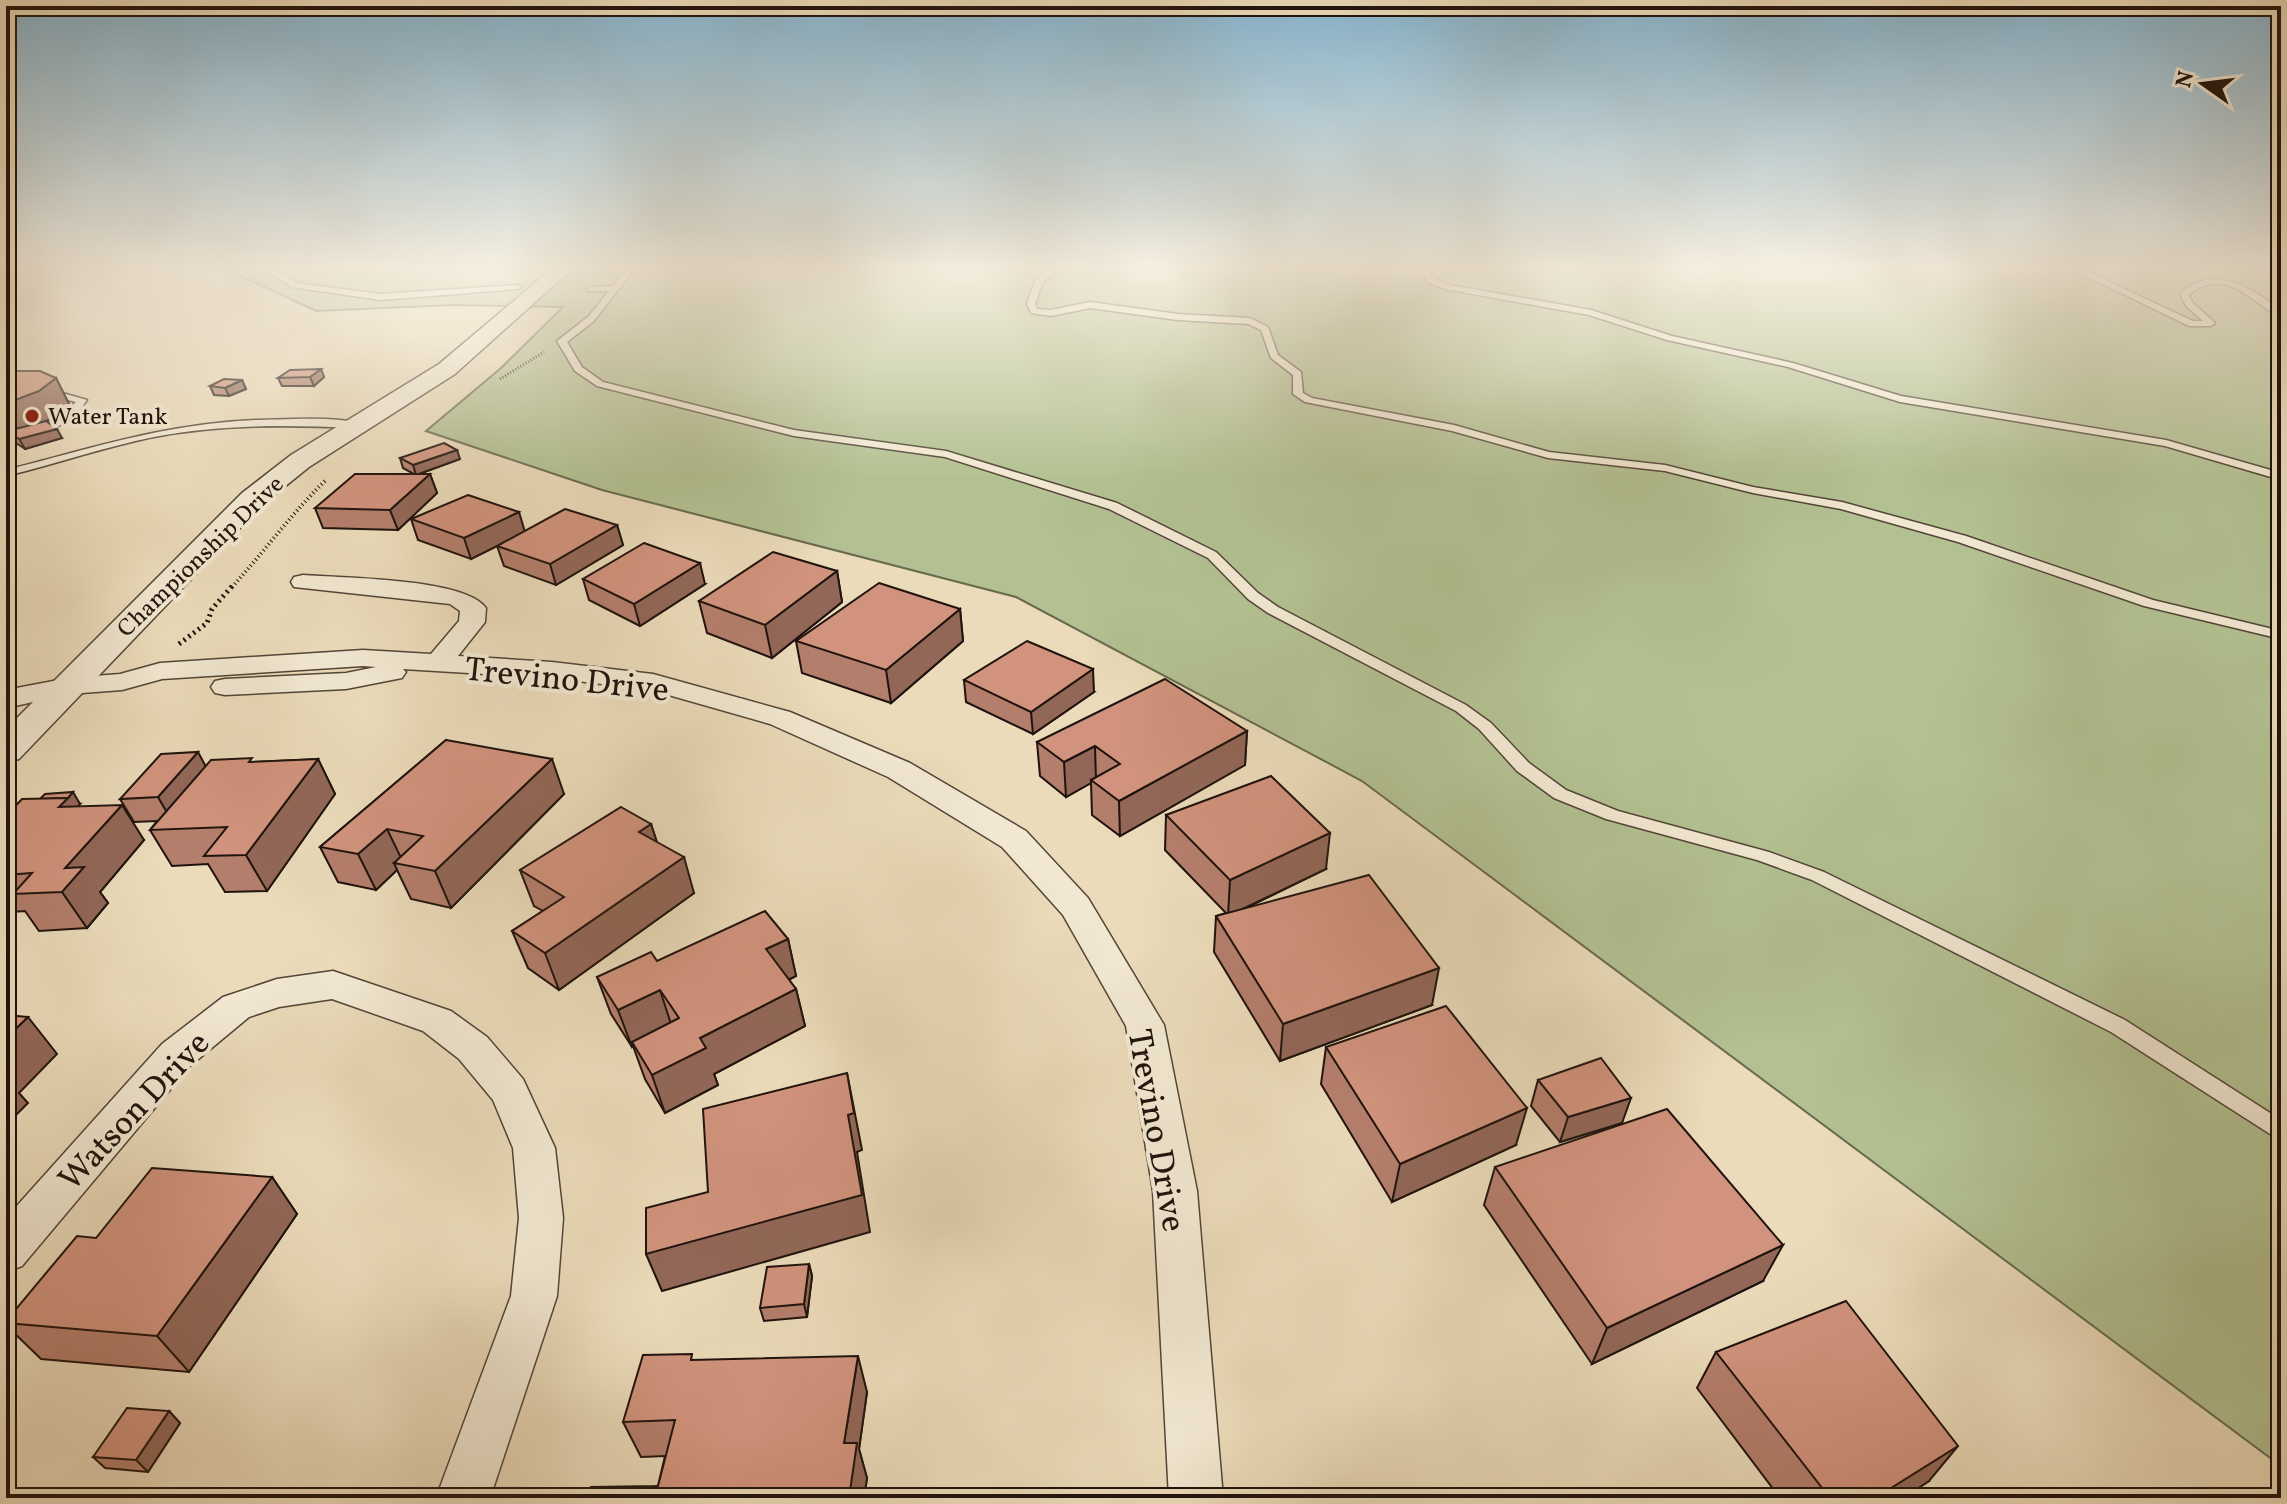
<svg xmlns="http://www.w3.org/2000/svg" width="2287" height="1504" viewBox="0 0 2287 1504" font-family="Vollkorn,serif">
<style>
.green{fill:#b3c192;stroke:#696a50;stroke-width:2}
.lines{fill:none;stroke-linecap:round;stroke-linejoin:round}
.service-casing{stroke:#524538;stroke-width:3}
.minor-casing{stroke:#524538;stroke-width:3}
.tertiary-casing{stroke:#524538;stroke-width:3}
.path-far2{stroke:#1f130d;stroke-width:3;stroke-dasharray:1 2;stroke-linecap:butt}
.path-far1{stroke:#1f130d;stroke-width:4;stroke-dasharray:1 3;stroke-linecap:butt}
.path{stroke:#1f130d;stroke-width:5;stroke-dasharray:2 4;stroke-linecap:butt}
.service{fill:#f2e8d2;fill-rule:evenodd}
.minor{fill:#f2e8d2;fill-rule:evenodd}
.tertiary{fill:#f2e8d2;fill-rule:evenodd}
.wall{fill:#b47e6c;stroke:#1f130d;stroke-width:2}
.shaded-wall{fill:#926758;stroke:#1f130d;stroke-width:2}
.building{fill:#d1937d;stroke:#1f130d;stroke-width:2}
.poi-dot{fill:#8f2418;stroke:#f2e8d2;stroke-width:3}
.labels{text-anchor:middle;stroke-width:8;stroke-linejoin:round;paint-order:stroke}
.far-poi-label{font-size:24px;fill:#1f130d;stroke:#f2e8d2;text-anchor:start}
.far-street-label{font-size:24px;fill:#1f130d;stroke:#f2e8d2}
.near-street-label{font-size:34px;fill:#1f130d;stroke:#f2e8d2}
</style>
<rect width="100%" height="100%" fill="#ebdbba"/>
<filter id="stains"><feTurbulence type="fractalNoise" baseFrequency=".0025" numOctaves="4"/><feColorMatrix values="0 0 0 0 .2 0 0 0 0 .09 0 0 0 0 .02 0 0 0 .5 -.17"/></filter>
<radialGradient id="worn" r=".72"><stop offset=".6" stop-color="#630" stop-opacity="0"/><stop offset="1" stop-color="#630" stop-opacity=".3"/></radialGradient>
<!-- green -->
<path class="green" d="M214,268H2125C2140,272 2152,268 2168,268C2206,268 2243,268 2281,272V1466L1362,781L1016,597L602,490L426,431L501,368L563,307L453,305L316,311L232,272Z"/>
<g class="lines">
<!-- service casing -->
<g class="service-casing">
<g id="service">
<path d="M259,268L277,269L296,283L381,294L518,285L522,287L518,289L381,300L291,287L271,273Z"/>
<path d="M627,268H635L594,321L567,342L582,367L603,382L794,430L946,451L1117,503L1216,552L1258,593L1278,607L1466,705L1491,723L1529,763L1566,790L1618,811L1769,852L1824,872L2125,1020L2281,1120V1141L2111,1032L1812,880L1757,860L1606,819L1554,798L1517,771L1479,729L1456,711L1268,613L1248,599L1208,558L1109,509L945,457L794,436L597,386L575,371L557,341L588,317L609,291H588V287L613,286Z"/>
<path d="M997,268H1028L1008,272Z"/>
<path d="M1050,268H1059L1043,282L1035,304L1037,309L1051,310L1090,302L1178,314L1250,318L1268,327L1278,355L1301,372L1303,393L1312,398L1454,425L1549,452L1665,465L1753,487L1842,502L1966,536L2153,600L2281,631V639L2144,606L1958,542L1841,509L1753,493L1665,471L1548,458L1452,431L1305,402L1293,394V375L1271,358L1261,330L1248,324L1178,320L1090,308L1051,316L1031,313L1027,304L1035,281Z"/>
<path d="M1427,268H1435L1431,275L1435,279L1450,285L1591,310L1672,336L1793,363L1901,396L2166,440L2281,473V480L2165,446L1900,402L1788,367L1667,340L1589,315L1445,289L1429,283L1423,275Z"/>
<path d="M2070,268H2080L2193,321H2203L2186,306L2180,294C2212,263 2252,287 2281,311V318C2250,301 2225,265 2188,295L2193,303L2215,323L2211,326H2189Z"/>
<path d="M52,390L87,400C70,428 36,436 6,445V438L56,420L76,402L52,396L6,401V395Z"/>
<path d="M255,420C277,420 345,415 361,425L356,428C289,425 221,424 154,437C104,447 56,464 6,476V470C93,448 164,424 255,420Z"/>
</g>
</g>
<!-- minor casing -->
<g class="minor-casing">
<g id="minor">
<path d="M303,575C341,578 465,578 486,608L485,622L458,656L552,662L653,674L790,712L910,763L1026,831L1088,898L1164,1025L1197,1191L1223,1498H1169L1153,1191L1126,1026L1063,915L1002,847L888,777L770,724L651,690L552,678L403,669L406,672L402,678L346,689L225,695L215,693L211,687L215,681L225,679L346,673L376,667L363,666L162,679L122,690L69,694L6,708V690L69,678L120,674L160,663L363,650L431,654L459,621L460,611L450,604L294,587L291,582L294,577Z"/>
<path d="M333,971L451,1011L487,1037L523,1079L555,1148L563,1218L557,1296L490,1498H436L511,1296L519,1218L513,1148L493,1100L459,1059L423,1031L332,999L279,1007L249,1017L190,1066L22,1266L6,1272V1218L162,1044L223,997L277,979Z"/>
</g>
</g>
<!-- tertiary casing -->
<g class="tertiary-casing">
<path id="tertiary" d="M553,268H573L455,374L309,467L262,505L19,759L6,762V729L242,493L291,455L439,364Z"/>
</g>
<!-- path-far2 -->
<path class="path-far2" d="M500,379L544,352"/>
<!-- path-far1 -->
<path class="path-far1" d="M232,587C264,552 291,514 326,480"/>
<!-- path -->
<path class="path" d="M179,644L207,623L212,609L233,585"/>
<!-- service -->
<use href="#service" class="service"/>
<!-- minor -->
<use href="#minor" class="minor"/>
<!-- tertiary -->
<use href="#tertiary" class="tertiary"/>
</g>
<!-- wall -->
<g class="wall">
<path d="M321,369L324,377L314,386H282L278,378Z"/>
<path d="M56,378L69,404L54,418L42,422L62,438L25,449L13,441L8,431L21,428Z"/>
<path d="M242,380L246,389L229,396L214,395L210,386Z"/>
<path d="M400,458L460,459L419,474H430L437,493L398,530L323,528L315,508L414,474L403,468Z"/>
<path d="M411,519L525,531L617,525L623,545L556,585L504,566L497,546L471,559L418,540Z"/>
<path d="M837,571L842,602L772,658L707,633L699,601Z"/>
<path d="M583,579L705,584L640,626L589,600Z"/>
<path d="M960,609L963,641L891,703L802,673L796,641Z"/>
<path d="M964,680L1094,692L1033,734L966,702Z"/>
<path d="M1247,731L1245,765L1120,836L1092,815L1091,783L1066,797L1040,776L1037,742Z"/>
<path d="M446,740L564,794L451,908L411,899L397,870L376,890L338,882L320,847Z"/>
<path d="M318,759L335,794L267,891L225,892L208,864L172,866L150,830L157,821L134,822L120,799L205,766L254,762Z"/>
<path d="M80,804L78,806L144,840L100,892L108,903L87,928L39,931L25,911L11,912L6,917V816Z"/>
<path d="M1166,815L1326,869L1244,909L1432,1005L1280,1061L1214,952L1216,916L1226,913L1165,850Z"/>
<path d="M651,824L657,842L694,893L559,990L528,968L512,931L543,911L534,906L520,870Z"/>
<path d="M788,939L796,976L789,980L796,989L805,1026L714,1074L718,1085L665,1113L645,1079L633,1046L632,1047L611,1014L597,977L657,961Z"/>
<path d="M1326,1047L1516,1145L1392,1202L1321,1084Z"/>
<path d="M1538,1080L1622,1123L1560,1142L1531,1106Z"/>
<path d="M1495,1167L1763,1281L1592,1364L1484,1205Z"/>
<path d="M272,1177L297,1214L189,1372L41,1359L6,1325V1321L96,1238Z"/>
<path d="M809,1264L812,1276L807,1317L764,1321L760,1308Z"/>
<path d="M1716,1352L1929,1481L1903,1498H1780L1697,1388Z"/>
<path d="M694,1360L867,1392L859,1449L867,1478L864,1498H588L658,1486L665,1456L641,1457L623,1422Z"/>
<path d="M169,1411L180,1423L148,1472L105,1468L93,1457Z"/>
</g>
<!-- shaded-wall -->
<g class="shaded-wall">
<path d="M321,369L324,377L314,386L310,377Z"/>
<path d="M56,378L69,404L54,418L32,426L6,430V401Z"/>
<path d="M242,380L246,389L229,396L225,388Z"/>
<path d="M57,429L62,438L25,449L19,439Z"/>
<path d="M457,450L460,459L416,475L413,465Z"/>
<path d="M430,474L437,493L398,530L390,510Z"/>
<path d="M519,512L525,532L471,559L464,538Z"/>
<path d="M617,525L623,545L556,585L550,564Z"/>
<path d="M700,563L705,584L640,626L634,604Z"/>
<path d="M837,571L842,602L772,658L765,625Z"/>
<path d="M960,609L963,641L891,703L886,670Z"/>
<path d="M1093,669L1094,692L1033,734L1031,712Z"/>
<path d="M1247,731L1245,765L1120,836L1119,801Z"/>
<path d="M1095,746L1096,781L1091,780V783L1066,797L1064,762Z"/>
<path d="M198,752L211,776L172,821L158,797Z"/>
<path d="M318,759L335,794L267,891L246,855Z"/>
<path d="M552,759L564,794L451,908L435,871Z"/>
<path d="M73,792L80,804L76,809L59,807Z"/>
<path d="M122,805L144,840L100,892L108,903L87,928L62,892L65,868Z"/>
<path d="M651,824L662,859L639,832Z"/>
<path d="M387,829L404,864L394,863L397,870L376,890L358,854Z"/>
<path d="M1330,833L1326,869L1228,916L1230,880Z"/>
<path d="M684,857L694,893L559,990L545,953Z"/>
<path d="M6,906L11,912L6,917Z"/>
<path d="M788,939L796,976L775,986L766,949Z"/>
<path d="M1439,968L1432,1005L1280,1061L1283,1024Z"/>
<path d="M796,989L805,1026L714,1074L718,1085L665,1113L652,1075L700,1038Z"/>
<path d="M660,990L672,1027L632,1042L633,1046L632,1047L618,1010Z"/>
<path d="M28,1017L57,1054L19,1093L28,1103L6,1125V1038Z"/>
<path d="M847,1073L862,1150L857,1152L870,1232L662,1291L646,1254L848,1115Z"/>
<path d="M1631,1098L1622,1123L1560,1142L1568,1117Z"/>
<path d="M1527,1108L1516,1145L1392,1202L1400,1164Z"/>
<path d="M272,1177L297,1214L189,1372L157,1336Z"/>
<path d="M1783,1245L1763,1281L1592,1364L1607,1328Z"/>
<path d="M809,1264L812,1276L807,1317L804,1304Z"/>
<path d="M858,1356L867,1392L859,1449L867,1478L864,1498H849L844,1443Z"/>
<path d="M169,1411L180,1423L148,1472L136,1460Z"/>
<path d="M1958,1446L1929,1481L1903,1498H1875Z"/>
</g>
<!-- building -->
<g class="building">
<path d="M321,369L310,377L278,378L290,370Z"/>
<path d="M14,371H40L56,378L39,391L18,399L6,401V373Z"/>
<path d="M224,379L242,380L225,388L210,386Z"/>
<path d="M46,421L57,429L19,439L8,431Z"/>
<path d="M444,443L457,450L413,465L400,458Z"/>
<path d="M355,474H430L390,510L315,508Z"/>
<path d="M468,495L519,512L464,538L411,519Z"/>
<path d="M565,509L617,525L550,564L497,546Z"/>
<path d="M644,543L700,563L634,604L583,579Z"/>
<path d="M773,552L837,571L765,625L699,601Z"/>
<path d="M879,583L960,609L886,670L796,641Z"/>
<path d="M1027,641L1093,669L1031,712L964,680Z"/>
<path d="M1165,679L1247,731L1119,801L1091,780L1120,764L1095,746L1064,762L1037,742Z"/>
<path d="M446,740L552,759L435,871L394,863L423,836L387,829L358,854L320,847Z"/>
<path d="M198,752L158,797L120,799L161,754Z"/>
<path d="M252,758L249,762L318,759L246,855L204,856L227,827L150,830L211,760Z"/>
<path d="M1271,776L1330,833L1230,880L1166,815Z"/>
<path d="M73,792L68,798L40,799L45,794Z"/>
<path d="M68,798L59,807L122,805L65,868L84,867L62,892L13,894L32,873L6,875V816L22,799Z"/>
<path d="M621,807L651,824L639,832L684,857L545,953L512,931L564,897L520,870Z"/>
<path d="M1369,875L1439,968L1283,1024L1216,916Z"/>
<path d="M765,911L788,939L766,949L796,989L700,1038L706,1048L652,1075L632,1042L679,1018L660,990L618,1010L597,977L651,952L657,961Z"/>
<path d="M1446,1006L1527,1108L1400,1164L1326,1047Z"/>
<path d="M6,1015L28,1017L6,1038Z"/>
<path d="M1601,1058L1631,1098L1568,1117L1538,1080Z"/>
<path d="M847,1073L854,1113L848,1115L862,1195L646,1254V1208L708,1192L703,1109Z"/>
<path d="M1667,1109L1783,1245L1607,1328L1495,1167Z"/>
<path d="M152,1168L272,1177L157,1336L6,1323V1321L77,1236L96,1238Z"/>
<path d="M809,1264L804,1304L760,1308L767,1267Z"/>
<path d="M1846,1301L1958,1446L1875,1498H1830L1716,1352Z"/>
<path d="M692,1354L691,1360L858,1356L844,1443H857L849,1498H588L591,1487L658,1486L675,1420L623,1422L643,1355Z"/>
<path d="M127,1408L169,1411L136,1460L93,1457Z"/>
<path d="M6,1496L53,1498H6Z"/>
</g>
<!-- sky -->
<linearGradient id="sky" x2="0" y2="1"><stop stop-color="#88b7d2"/><stop offset="0.56" stop-color="#f6efe0"/><stop offset="1" stop-color="#f6efe0" stop-opacity="0"/></linearGradient>
<rect width="2287" height="478" fill="url(#sky)"/>
<!-- markers -->
<circle class="poi-dot" cx="32" cy="416" r="8"/>
<g class="labels">
<!-- far-poi labels -->
<g class="far-poi-label">
<text x="48" y="424">Water Tank</text>
</g>
<!-- far-street labels -->
<g class="far-street-label">
<text transform="translate(200 556) rotate(-44)" y="8">Championship Drive</text>
</g>
<!-- near-street labels -->
<g class="near-street-label">
<text transform="translate(567 678) rotate(6)" y="12">Trevino Drive</text>
<text transform="translate(133 1110) rotate(-47)" y="12">Watson Drive</text>
<text transform="translate(1158 1130) rotate(80)" y="12">Trevino Drive</text>
</g>
</g>
<!-- margin -->
<rect width="2287" height="1504" fill="none" stroke="#ebdbba" stroke-width="32"/>
<rect x="8" y="8" width="2271" height="1488" fill="none" stroke="#1f130d" stroke-width="4"/>
<rect x="16" y="16" width="2255" height="1472" fill="none" stroke="#1f130d" stroke-width="2"/>
<!-- north arrow -->
<g transform="translate(2203 84) rotate(284)" stroke="#f2e8d2" stroke-width="6" paint-order="stroke">
<path d="M0-6L14 30L0 20L-14 30Z" fill="#1f130d"/>
<text y="-12" font-size="22" font-weight="bold" text-anchor="middle" fill="#1f130d">N</text>
</g>
<rect width="100%" height="100%" filter="url(#stains)"/>
<rect width="100%" height="100%" fill="url(#worn)"/>
</svg>
